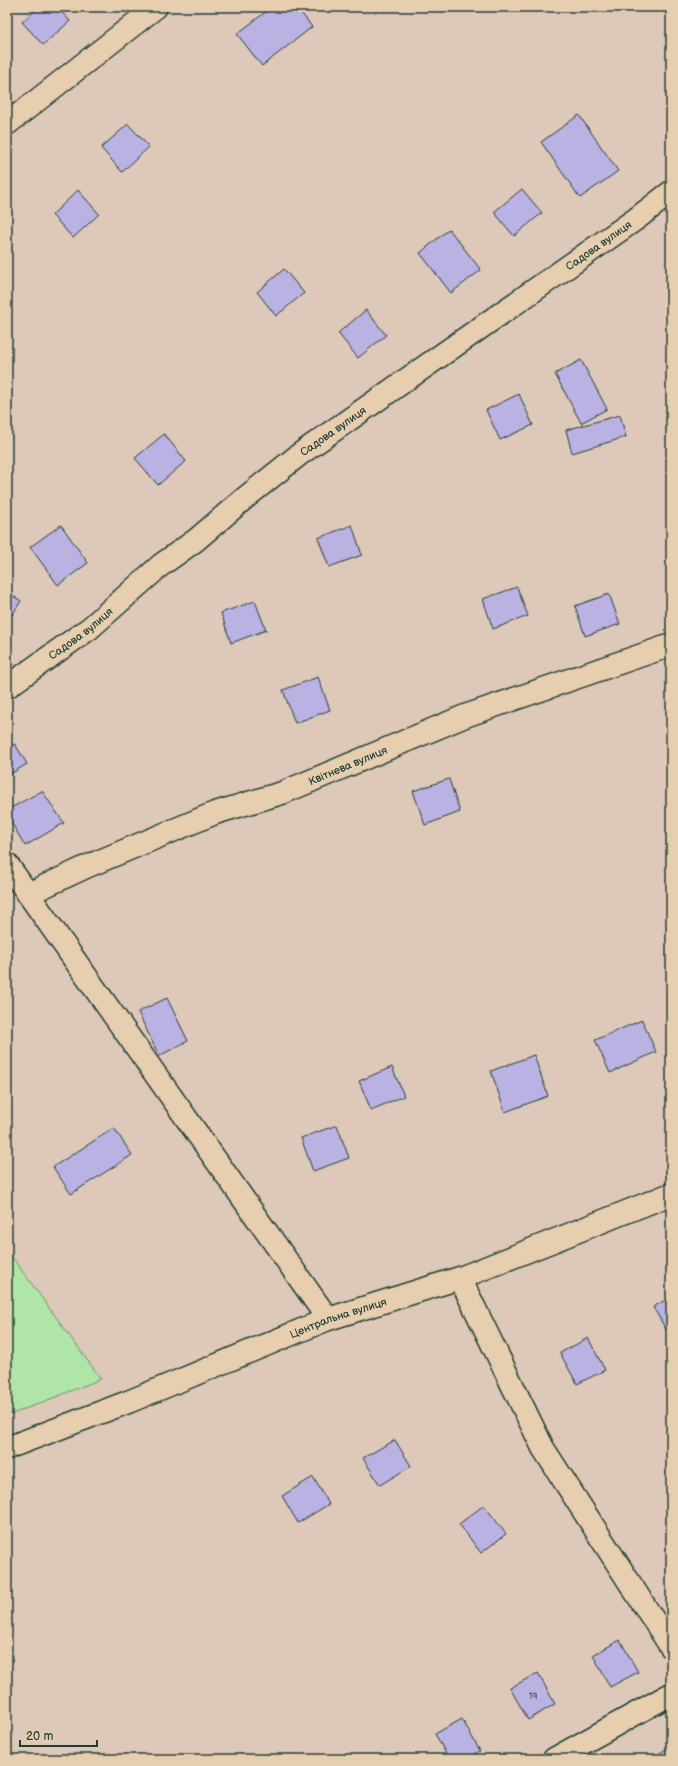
<svg xmlns="http://www.w3.org/2000/svg" width="678" height="1766" viewBox="0 0 678 1766" font-family="'Balsamiq Sans',sans-serif">
<style>
.green{fill:#afe5a7;stroke:#67916e}
.building{fill:#bab2e3;stroke:#1f3d34}
.lines{fill:none;stroke-linecap:round;stroke-linejoin:round}
.minor-casing{stroke:#1f3d34;stroke-width:25}
.tertiary-casing{stroke:#1f3d34;stroke-width:25}
.minor{stroke:#e7ceaf;stroke-width:22}
.tertiary{stroke:#e7ceaf;stroke-width:22}
.labels{text-anchor:middle;stroke-width:4;stroke-linejoin:round;paint-order:stroke}
.number-label{font-size:9px;fill:#465a60}
.street-label{font-size:11px;fill:#1f3d34;stroke:#e7ceaf}
</style>
<rect width="100%" height="100%" fill="#dec8b9"/>
<filter id="ink" filterUnits="userSpaceOnUse"><feTurbulence type="fractalNoise" baseFrequency=".025" numOctaves="2"/><feDisplacementMap in="SourceGraphic" scale="8" xChannelSelector="R" yChannelSelector="G"/><feConvolveMatrix kernelMatrix="1 2 1 2 8 2 1 2 1" color-interpolation-filters="sRGB"/></filter>
<g filter="url(#ink)">
<!-- green -->
<path class="green" d="M7,1250L101,1379L7,1416Z"/>
<!-- building -->
<g class="building">
<path d="M39,7H57L70,21L43,45L22,22Z"/>
<path d="M272,7H297L312,27L262,66L237,34Z"/>
<path d="M579,115L618,171L580,198L541,142Z"/>
<path d="M128,124L149,147L122,172L101,148Z"/>
<path d="M522,189L542,213L514,236L494,212Z"/>
<path d="M78,190L99,214L73,238L52,215Z"/>
<path d="M449,229L481,270L451,293L420,253Z"/>
<path d="M284,269L304,293L276,316L257,292Z"/>
<path d="M366,310L386,335L358,358L338,333Z"/>
<path d="M581,360L607,409L581,423L555,374Z"/>
<path d="M519,394L533,425L500,440L486,410Z"/>
<path d="M620,415L626,437L572,453L566,430Z"/>
<path d="M164,434L186,461L158,485L135,458Z"/>
<path d="M61,525L88,563L58,585L30,547Z"/>
<path d="M352,525L362,555L329,567L318,538Z"/>
<path d="M517,587L528,616L493,629L483,599Z"/>
<path d="M7,592L21,601L7,623Z"/>
<path d="M609,594L620,624L585,636L575,606Z"/>
<path d="M255,601L266,630L231,643L221,613Z"/>
<path d="M318,677L330,710L295,723L283,690Z"/>
<path d="M15,744L27,764L7,776V748Z"/>
<path d="M449,779L460,812L425,825L413,791Z"/>
<path d="M42,791L64,823L25,846L7,815V810Z"/>
<path d="M167,998L188,1041L159,1056L138,1012Z"/>
<path d="M642,1020L656,1052L610,1073L595,1040Z"/>
<path d="M534,1055L548,1096L505,1112L491,1071Z"/>
<path d="M392,1067L404,1096L371,1110L359,1081Z"/>
<path d="M337,1125L349,1158L313,1171L301,1138Z"/>
<path d="M114,1128L132,1155L71,1194L53,1167Z"/>
<path d="M671,1297V1338L653,1307Z"/>
<path d="M588,1338L605,1370L577,1384L560,1353Z"/>
<path d="M395,1440L411,1466L380,1485L363,1458Z"/>
<path d="M313,1477L329,1504L298,1523L282,1496Z"/>
<path d="M484,1505L506,1534L481,1553L459,1524Z"/>
<path d="M620,1640L638,1672L610,1687L593,1655Z"/>
<path d="M538,1673L555,1704L528,1720L510,1688Z"/>
<path d="M462,1719L480,1751L465,1759H449L435,1734Z"/>
<path d="M671,1746V1759H650Z"/>
</g>
<g class="lines">
<!-- minor casing -->
<g class="minor-casing">
<g id="minor">
<path d="M7,124L156,7"/>
<path id="s1" d="M7,687L90,628L161,565L196,540L245,498L300,454L636,219L671,192"/>
<path d="M7,864L328,1319"/>
<path id="s2" d="M28,894L88,866L215,813L282,793L465,716L671,645"/>
<path d="M460,1278L543,1448L671,1647"/>
<path d="M554,1759L671,1694"/>
</g>
</g>
<!-- tertiary casing -->
<g class="tertiary-casing">
<g id="tertiary">
<path id="s3" d="M7,1448L128,1402L328,1319L460,1278L671,1194"/>
</g>
</g>
<!-- minor -->
<use href="#minor" class="minor"/>
<!-- tertiary -->
<use href="#tertiary" class="tertiary"/>
</g>
</g>
<g class="labels">
<!-- number labels -->
<g class="number-label">
<text x="533" y="1699">19</text>
</g>
<!-- street labels -->
<g class="street-label">
<text dy="4" stroke="none"><textPath href="#s1" startOffset="739">Садова вулиця</textPath></text>
<text dy="4" stroke="none"><textPath href="#s1" startOffset="415">Садова вулиця</textPath></text>
<text dy="4" stroke="none"><textPath href="#s1" startOffset="91">Садова вулиця</textPath></text>
<text dy="4" stroke="none"><textPath href="#s2" startOffset="345">Квітнева вулиця</textPath></text>
<text dy="4" stroke="none"><textPath href="#s3" startOffset="356">Центральна вулиця</textPath></text>
</g>
</g>
<!-- margin -->
<rect width="678" height="1766" fill="none" stroke="#e7ceaf" stroke-width="24"/>
<rect x="12" y="12" width="654" height="1742" fill="none" stroke="#1f3d34" stroke-width="1.5" filter="url(#ink)"/>
<!-- scale -->
<path d="M20 1740v6h77v-6" fill="none" stroke="#1f3d34" stroke-width="2"/>
<text x="26" y="1740" font-size="12" fill="#1f3d34" stroke="#e7ceaf" stroke-width="3" paint-order="stroke">20 m</text>
</svg>
